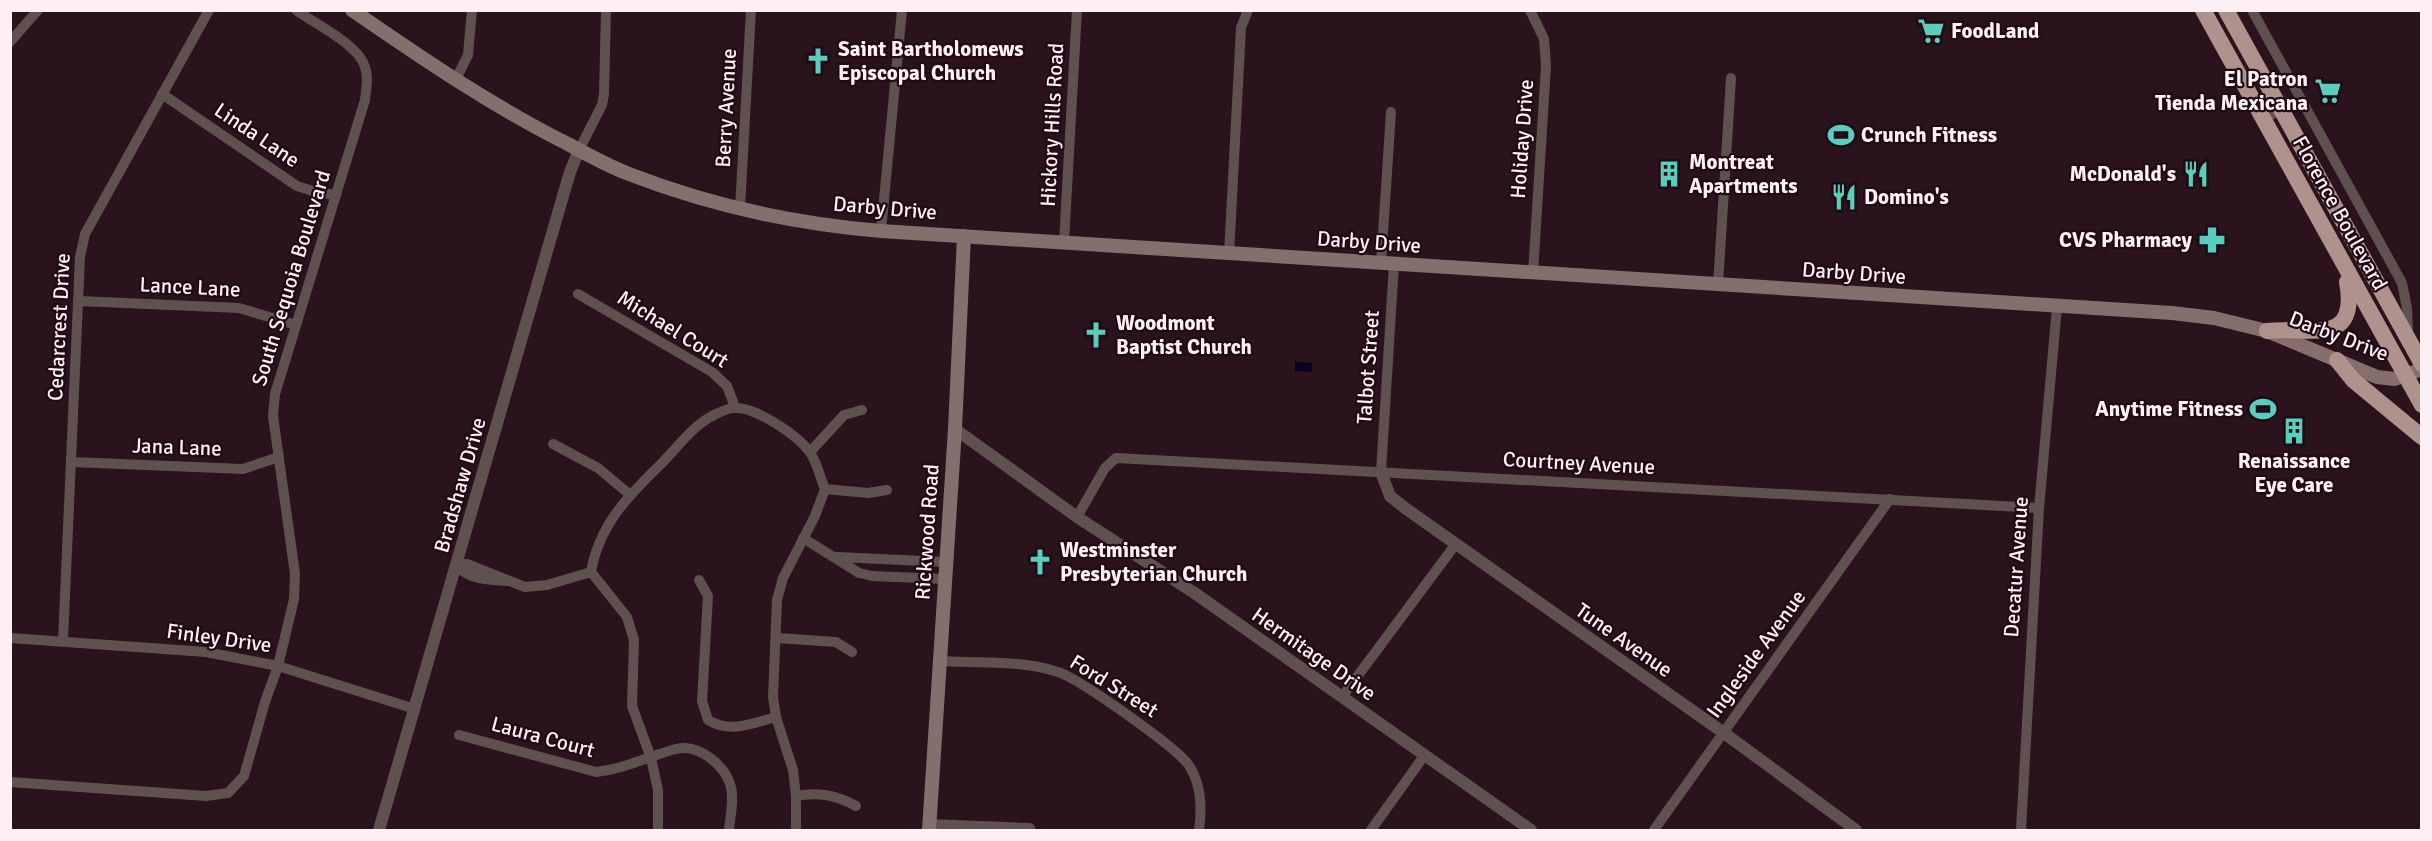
<svg xmlns="http://www.w3.org/2000/svg" width="2432" height="841" viewBox="0 0 2432 841" font-family="Signika,sans-serif">
<style>
.water{fill:#080124}
.lines{fill:none;stroke-linecap:round;stroke-linejoin:round}
.minor{stroke:#5f514f;stroke-width:10}
.tertiary{stroke:#5f514f;stroke-width:12}
.secondary{stroke:#856f6c;stroke-width:14}
.trunk{stroke:#b0928d;stroke-width:16}
.labels{text-anchor:middle;stroke-width:4.5;stroke-linejoin:round;paint-order:stroke}
.poi-label{font-size:21px;font-weight:bold;fill:#fef0f5;stroke:#200a14;text-anchor:start}
.street-label{font-size:21px;fill:#fef0f5;stroke:#200a14}
</style>
<rect width="100%" height="100%" fill="#2a131d"/>
<!-- water -->
<path class="water" d="M1295,362L1312,363V372L1295,371Z"/>
<g class="lines">
<!-- minor -->
<g class="minor">
<path d="M1530,10L1544,39L1546,66L1533,273"/>
<path d="M2252,10L2402,283L2407,308L2408,333"/>
<path d="M10,42L38,10"/>
<path d="M455,81L468,55L472,10"/>
<path d="M162,94L297,186L316,192L336,195"/>
<path d="M2263,119L2301,100"/>
<path d="M579,150L602,105L604,94L606,10"/>
<path d="M740,208L751,10"/>
<path d="M881,231L902,10"/>
<path d="M1064,242L1077,10"/>
<path d="M1229,254L1241,28L1248,10"/>
<path d="M1381,263L1391,112"/>
<path d="M1718,285L1731,78"/>
<path d="M578,294L712,372L727,386L735,407"/>
<path d="M79,301L239,308L296,325"/>
<path d="M553,444L598,468L629,494"/>
<path d="M810,452L844,415L862,410"/>
<path d="M72,462L243,469L279,457"/>
<path d="M1381,472L1394,264"/>
<path d="M825,489L868,493L887,490"/>
<path d="M1077,517L1105,468L1116,458L2039,508"/>
<path d="M803,538L859,573L872,576L944,579"/>
<path d="M837,557L945,562"/>
<path d="M699,580L708,596L702,701L708,720C731,734 752,723 776,717"/>
<path d="M508,581C490,580 470,580 457,566L467,564L525,587L547,585L591,572"/>
<path d="M10,638L206,652L278,666L415,709"/>
<path d="M777,638L836,642L852,652"/>
<path d="M63,641L80,257L85,234L209,10"/>
<path d="M939,661C976,663 1023,660 1058,672C1080,679 1174,746 1188,764C1201,783 1202,809 1199,830"/>
<path d="M1342,697L1455,545"/>
<path d="M459,735L596,772C625,769 649,756 676,749C698,743 724,765 730,784C735,797 730,817 729,830"/>
<path d="M10,782L206,796L228,793L244,776L265,702L278,666L294,599L295,574L273,416L275,394L365,100C366,89 369,78 365,67C359,45 315,24 296,10"/>
<path d="M796,796C819,792 836,795 856,806"/>
<path d="M930,824L1030,828"/>
<path d="M658,830V790L651,758L632,706L634,640L627,617L591,572C599,525 628,496 661,464C678,447 692,426 714,415C720,412 730,407 736,408C757,408 797,435 809,451C817,461 820,478 825,489L815,516L783,578L777,600L773,697L776,717L793,770L796,796V830"/>
<path d="M1371,830L1424,756"/>
<path d="M1654,830L1890,499"/>
<path d="M2021,830L2039,508L2057,307"/>
</g>
<!-- tertiary -->
<g class="tertiary">
<path d="M955,429L1077,517L1196,594L1531,830"/>
<path d="M1381,472L1390,496L1405,508L1724,733L1856,830"/>
<path d="M379,830L570,172L579,150"/>
</g>
<!-- secondary -->
<g class="secondary">
<path d="M352,10C423,59 492,106 568,144C588,155 608,166 629,174C709,205 796,224 881,231L2172,313L2214,318L2267,331L2377,377L2395,379L2422,369"/>
<path d="M929,830L955,429L964,236"/>
</g>
<!-- trunk -->
<g class="trunk">
<path d="M2203,10L2422,405"/>
<path d="M2226,10L2422,364"/>
<path d="M2267,331C2308,326 2359,348 2347,282"/>
<path d="M2337,360L2353,380L2422,437"/>
</g>
</g>
<!-- icons -->
<defs>
<g id="supermarket-bare" transform="scale(2.07)"><path d="M-6-5.5h2.5l.6 2H6L4.5 2H-2.5L-4.4-4H-6ZM-1.5 3.2a1.3 1.3 0 1 0 .1 0ZM3 3.2a1.3 1.3 0 1 0 .1 0Z" fill="#59cebf" stroke="#200a14" stroke-width="2.5" paint-order="stroke"/></g>
<g id="church-bare" transform="scale(2.07)"><path d="M-1.2-6h2.4v3.5h3.3v2.4h-3.3V6h-2.4V-.1h-3.3v-2.4h3.3Z" fill="#59cebf" stroke="#200a14" stroke-width="2.5" paint-order="stroke"/></g>
<g id="stadium-bare" transform="scale(2.07)"><path d="M0-5a6.5 5 0 1 0 0 10a6.5 5 0 1 0 0-10ZM-3.5-1.8h7v3.6h-7Z" fill="#59cebf" stroke="#200a14" stroke-width="2.5" paint-order="stroke"/></g>
<g id="building-bare" transform="scale(2.07)"><path d="M-4-6H4V6H1V3H-1V6H-4ZM-2.5-4.3h1.7v1.8h-1.7ZM.8-4.3h1.7v1.8H.8ZM-2.5-1h1.7V.8h-1.7ZM.8-1h1.7V.8H.8Z" fill="#59cebf" stroke="#200a14" stroke-width="2.5" paint-order="stroke"/></g>
<g id="restaurant-bare" transform="scale(2.07)"><path d="M-5-6h1v4h1v-4h1v4h1v-4h1v5L-1.5 .5V6h-2V.5L-5-1ZM5-6V6H3V1.5H1.5Q1.5-4 5-6Z" fill="#59cebf" stroke="#200a14" stroke-width="2.5" paint-order="stroke"/></g>
<g id="pharmacy-bare" transform="scale(2.07)"><path d="M-2-6h4v4h4v4h-4v4h-4v-4h-4v-4h4Z" fill="#59cebf" stroke="#200a14" stroke-width="2.5" paint-order="stroke"/></g>
</defs>
<g fill-rule="evenodd">
<use href="#supermarket-bare" x="1931" y="31"/>
<use href="#church-bare" x="818" y="61"/>
<use href="#supermarket-bare" x="2328" y="91"/>
<use href="#stadium-bare" x="1841" y="135"/>
<use href="#building-bare" x="1669" y="174"/>
<use href="#restaurant-bare" x="2196" y="174"/>
<use href="#restaurant-bare" x="1844" y="197"/>
<use href="#pharmacy-bare" x="2212" y="240"/>
<use href="#church-bare" x="1096" y="335"/>
<use href="#stadium-bare" x="2263" y="409"/>
<use href="#building-bare" x="2294" y="431"/>
<use href="#church-bare" x="1040" y="562"/>
</g>
<g class="labels">
<!-- poi labels -->
<g class="poi-label">
<text x="1951" y="38">FoodLand</text>
<text x="838" y="56">Saint Bartholomews<tspan x="838" dy="24">Episcopal Church</tspan></text>
<text x="2308" y="86" text-anchor="end">El Patron<tspan x="2308" dy="24">Tienda Mexicana</tspan></text>
<text x="1861" y="142">Crunch Fitness</text>
<text x="1689" y="169">Montreat<tspan x="1689" dy="24">Apartments</tspan></text>
<text x="2176" y="181" text-anchor="end">McDonald's</text>
<text x="1864" y="204">Domino's</text>
<text x="2192" y="247" text-anchor="end">CVS Pharmacy</text>
<text x="1116" y="330">Woodmont<tspan x="1116" dy="24">Baptist Church</tspan></text>
<text x="2243" y="416" text-anchor="end">Anytime Fitness</text>
<text x="2294" y="468" text-anchor="middle">Renaissance<tspan x="2294" dy="24">Eye Care</tspan></text>
<text x="1060" y="557">Westminster<tspan x="1060" dy="24">Presbyterian Church</tspan></text>
</g>
<!-- street labels -->
<g class="street-label">
<text transform="translate(726 108) rotate(-87)" y="7">Berry Avenue</text>
<text transform="translate(1052 125) rotate(-87)" y="7">Hickory Hills Road</text>
<text transform="translate(257 135) rotate(34)" y="7">Linda Lane</text>
<text transform="translate(1522 139) rotate(-86)" y="7">Holiday Drive</text>
<text transform="translate(885 208) rotate(5)" y="7">Darby Drive</text>
<text transform="translate(2340 213) rotate(61)" y="7">Florence Boulevard</text>
<text transform="translate(1369 242) rotate(4)" y="7">Darby Drive</text>
<text transform="translate(1854 273) rotate(4)" y="7">Darby Drive</text>
<text transform="translate(291 278) rotate(-73)" y="7">South Sequoia Boulevard</text>
<text transform="translate(190 287) rotate(3)" y="7">Lance Lane</text>
<text transform="translate(59 327) rotate(-87)" y="7">Cedarcrest Drive</text>
<text transform="translate(673 329) rotate(32)" y="7">Michael Court</text>
<text transform="translate(2339 336) rotate(21)" y="7">Darby Drive</text>
<text transform="translate(1368 367) rotate(-86)" y="7">Talbot Street</text>
<text transform="translate(177 447) rotate(2)" y="7">Jana Lane</text>
<text transform="translate(1579 463) rotate(3)" y="7">Courtney Avenue</text>
<text transform="translate(460 485) rotate(-74)" y="7">Bradshaw Drive</text>
<text transform="translate(927 532) rotate(-86)" y="7">Rickwood Road</text>
<text transform="translate(2016 567) rotate(-86)" y="7">Decatur Avenue</text>
<text transform="translate(219 638) rotate(8)" y="7">Finley Drive</text>
<text transform="translate(1624 640) rotate(35)" y="7">Tune Avenue</text>
<text transform="translate(1314 654) rotate(35)" y="7">Hermitage Drive</text>
<text transform="translate(1756 654) rotate(-54)" y="7">Ingleside Avenue</text>
<text transform="translate(1114 686) rotate(32)" y="7">Ford Street</text>
<text transform="translate(543 737) rotate(15)" y="7">Laura Court</text>
</g>
</g>
<!-- border -->
<rect width="2432" height="841" fill="none" stroke="#fef0f5" stroke-width="24"/>
</svg>
